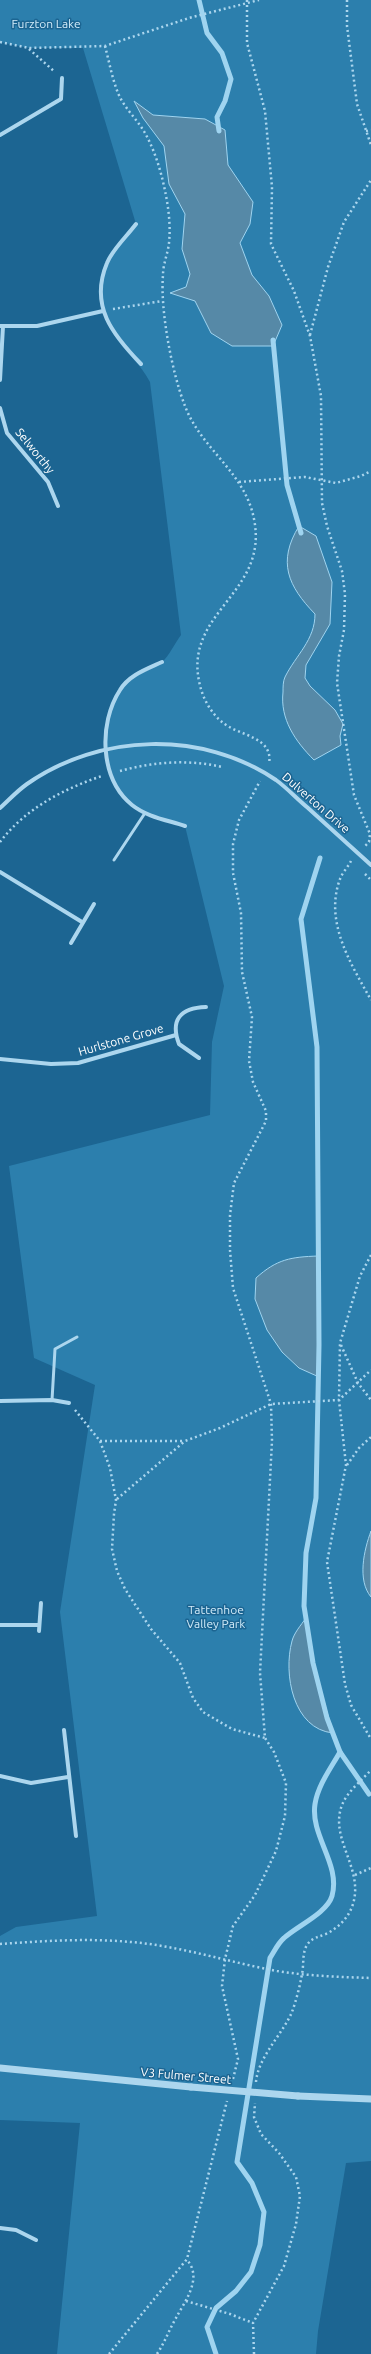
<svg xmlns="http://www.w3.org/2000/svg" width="371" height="2354" viewBox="0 0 371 2354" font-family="Ubuntu,sans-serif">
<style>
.green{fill:#2c7fad}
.water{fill:#5689a7;stroke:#9fd4f0}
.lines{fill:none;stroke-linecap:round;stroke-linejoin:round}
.stream{stroke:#9fd4f0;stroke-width:5}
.path{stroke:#acd6ee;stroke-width:2.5;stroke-dasharray:2 3;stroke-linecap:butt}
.service{stroke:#acd6ee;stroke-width:3}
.minor{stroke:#acd6ee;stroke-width:4}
.tertiary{stroke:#acd6ee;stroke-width:7}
.tertiary-bridge{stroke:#acd6ee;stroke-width:7}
.labels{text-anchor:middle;stroke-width:3;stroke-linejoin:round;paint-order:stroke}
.park-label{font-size:12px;fill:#d2ecfa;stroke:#1c6592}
.street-label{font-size:12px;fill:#fff;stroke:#1c6592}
</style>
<rect width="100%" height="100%" fill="#1c6592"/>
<!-- green -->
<path class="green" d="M0,0H371V2161L346,2163L318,2331L316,2354H57L80,2123L0,2120V1936L16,1927L97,1916L60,1612L95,1385L34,1358L9,1166L210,1115L212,1042L224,986L185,826C172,822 157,819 145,813C100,792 95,729 120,691C131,673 148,673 162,662C169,656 175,643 181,635L150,382C139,362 128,355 116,338C101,317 96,287 107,263C113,249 127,236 136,224L83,48H29L0,42Z"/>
<!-- water -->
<g class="water">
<path d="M134,101L153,115L205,119L225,130L228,165L253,202L250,224L240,243L252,275L269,296L282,325L273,346H232L211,333L195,301L170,293L186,287L190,274L182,249L185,214L169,184L164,146L143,118Z"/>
<path d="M299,526L316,536L332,582L330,624L306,665L305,678L310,686L335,710L343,724L340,736L341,745L314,760C295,741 280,719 283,692C283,687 283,681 285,677C296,655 315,640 315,614C288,586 277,562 299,526Z"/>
<path d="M318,1256L319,1377L299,1368L282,1352L267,1330L255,1299L256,1278C277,1259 291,1257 318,1256Z"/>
<path d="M371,1531V1597C357,1580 364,1550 371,1531Z"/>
<path d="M306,1618L313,1663L333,1733C293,1729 283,1674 292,1641C294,1633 301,1625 306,1618Z"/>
</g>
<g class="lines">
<!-- stream -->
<g class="stream">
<path d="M199,0L207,33L222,53L231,79L225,101L217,117L219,131"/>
<path d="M273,340L287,485L301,533"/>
<path d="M340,1752L369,1794"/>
<path d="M216,2354L207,2327L216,2308L236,2291L251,2272L260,2245L264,2212L252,2183L237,2162L270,1958C274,1952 278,1943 284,1938C297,1926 327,1913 332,1896C341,1864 310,1836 315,1804C318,1785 331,1768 340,1752L327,1718L313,1663L304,1606L306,1553L316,1498L319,1345L317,1047L301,919L320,858"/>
</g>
<!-- path -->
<g class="path">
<path d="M247,0V43L265,111L272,187L271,244L294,291L310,336L321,396L322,503L327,526L342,571L345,594L344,630L339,656L337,683L354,795L370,834L369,842L364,847"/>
<path d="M347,0V26L357,104L371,145"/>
<path d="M0,42L29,48L105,46L189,18L259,0"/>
<path d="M105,46C109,61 112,78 118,93C124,108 137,119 145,133C154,149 160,168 164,186C168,204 171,224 169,243C168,253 163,264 163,275C160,310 172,373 185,406C201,449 245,472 254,519C269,593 185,611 199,681C202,697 210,712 222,722C238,736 274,736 269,764"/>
<path d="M29,49L55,72"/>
<path d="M366,131L371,130"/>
<path d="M113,309L162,301"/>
<path d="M310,335L328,267L344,222L371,180"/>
<path d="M239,482L305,477L336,483L361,476L371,471"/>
<path d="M120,771C153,762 188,759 222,767"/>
<path d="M0,842C25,809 63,789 102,776"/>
<path d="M351,861C348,867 342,873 340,879C324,922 351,964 371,1000"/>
<path d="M365,874L371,880"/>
<path d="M371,1255L360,1276L340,1343L339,1400L346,1465L327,1562L345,1684L351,1705L371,1739"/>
<path d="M341,1345L358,1383L371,1400"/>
<path d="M75,1410L100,1441L110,1468L116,1500L114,1514L112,1549L117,1571L125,1589L151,1629L180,1663L193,1698L203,1712L232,1729L265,1738"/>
<path d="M100,1441H185"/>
<path d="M347,1465L359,1448L371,1437"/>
<path d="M117,1499L185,1441L220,1428L271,1404L339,1400L371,1370"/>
<path d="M355,1875L371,1868"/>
<path d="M0,1944C43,1941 88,1938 131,1942C180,1946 228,1962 277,1971C308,1976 340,1977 371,1978"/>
<path d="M233,2079L238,2059L222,1986L225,1959L233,1926L255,1895L276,1851L285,1816L286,1783L274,1752L265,1738L260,1673L272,1441L271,1404L233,1288L230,1250V1215L234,1183L266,1121V1111L253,1082L249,1061L252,1017L242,972L241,913L233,873V844L239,820L260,781"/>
<path d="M256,2082C258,2057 282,2035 292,2012C296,2001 300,1986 302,1974C304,1965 302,1953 307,1945C312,1937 320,1937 328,1933C339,1927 349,1917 353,1904C364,1868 329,1839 342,1805C347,1792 362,1780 371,1770"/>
<path d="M186,2301L230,2314L253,2323"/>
<path d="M109,2354L187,2259L227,2101"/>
<path d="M157,2354C165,2342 169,2330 176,2318C185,2301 203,2278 187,2260"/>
<path d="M254,2354L253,2323L284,2266L296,2224L300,2196L296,2177L279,2153L261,2134L254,2117L255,2103"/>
</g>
<!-- service -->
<g class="service">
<path d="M114,860L145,813"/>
<path d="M52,1400L55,1349L77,1337"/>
</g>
<!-- minor -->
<g class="minor">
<path d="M0,135L61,99L62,78"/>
<path d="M136,224C127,236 112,250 107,263C89,306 113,335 141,364"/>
<path d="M0,326H37L103,311"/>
<path d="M0,380L3,326"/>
<path d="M0,408L7,433L48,482L58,506"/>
<path d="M162,662C147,669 129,675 120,690C98,724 100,779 132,805C147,817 167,820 185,826"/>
<path d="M0,808C9,800 17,791 27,784C100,733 202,730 276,780C287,788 297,799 308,808C329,827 350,846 371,865"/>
<path d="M0,872L82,922"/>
<path d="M71,943L94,904"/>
<path d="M199,1058L179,1044C170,1020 180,1008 206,1007"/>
<path d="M0,1059L51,1064L78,1063L176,1035"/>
<path d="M0,1401L52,1400L69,1403"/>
<path d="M0,1625H39"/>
<path d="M39,1631L41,1603"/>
<path d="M64,1730L76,1836"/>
<path d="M0,1776L31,1783L68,1777"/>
<path d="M0,2228L16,2230L36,2240"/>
</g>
<!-- tertiary -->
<g class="tertiary">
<path d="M0,2068L191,2087"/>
<path d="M298,2096L371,2099"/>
</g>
<!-- tertiary-bridge -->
<path class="tertiary-bridge" d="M191,2087L298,2096"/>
</g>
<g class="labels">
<!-- park labels -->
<g class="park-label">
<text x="46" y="28">Furzton Lake</text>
<text x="216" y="1614">Tattenhoe<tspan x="216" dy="14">Valley Park</tspan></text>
</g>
<!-- street labels -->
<g class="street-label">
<text transform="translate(35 451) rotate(51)" y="4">Selworthy</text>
<text transform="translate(316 803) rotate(41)" y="4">Dulverton Drive</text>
<text transform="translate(121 1040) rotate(-16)" y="4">Hurlstone Grove</text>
<text transform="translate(186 2076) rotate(5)" y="4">V3 Fulmer Street</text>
</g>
</g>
</svg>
